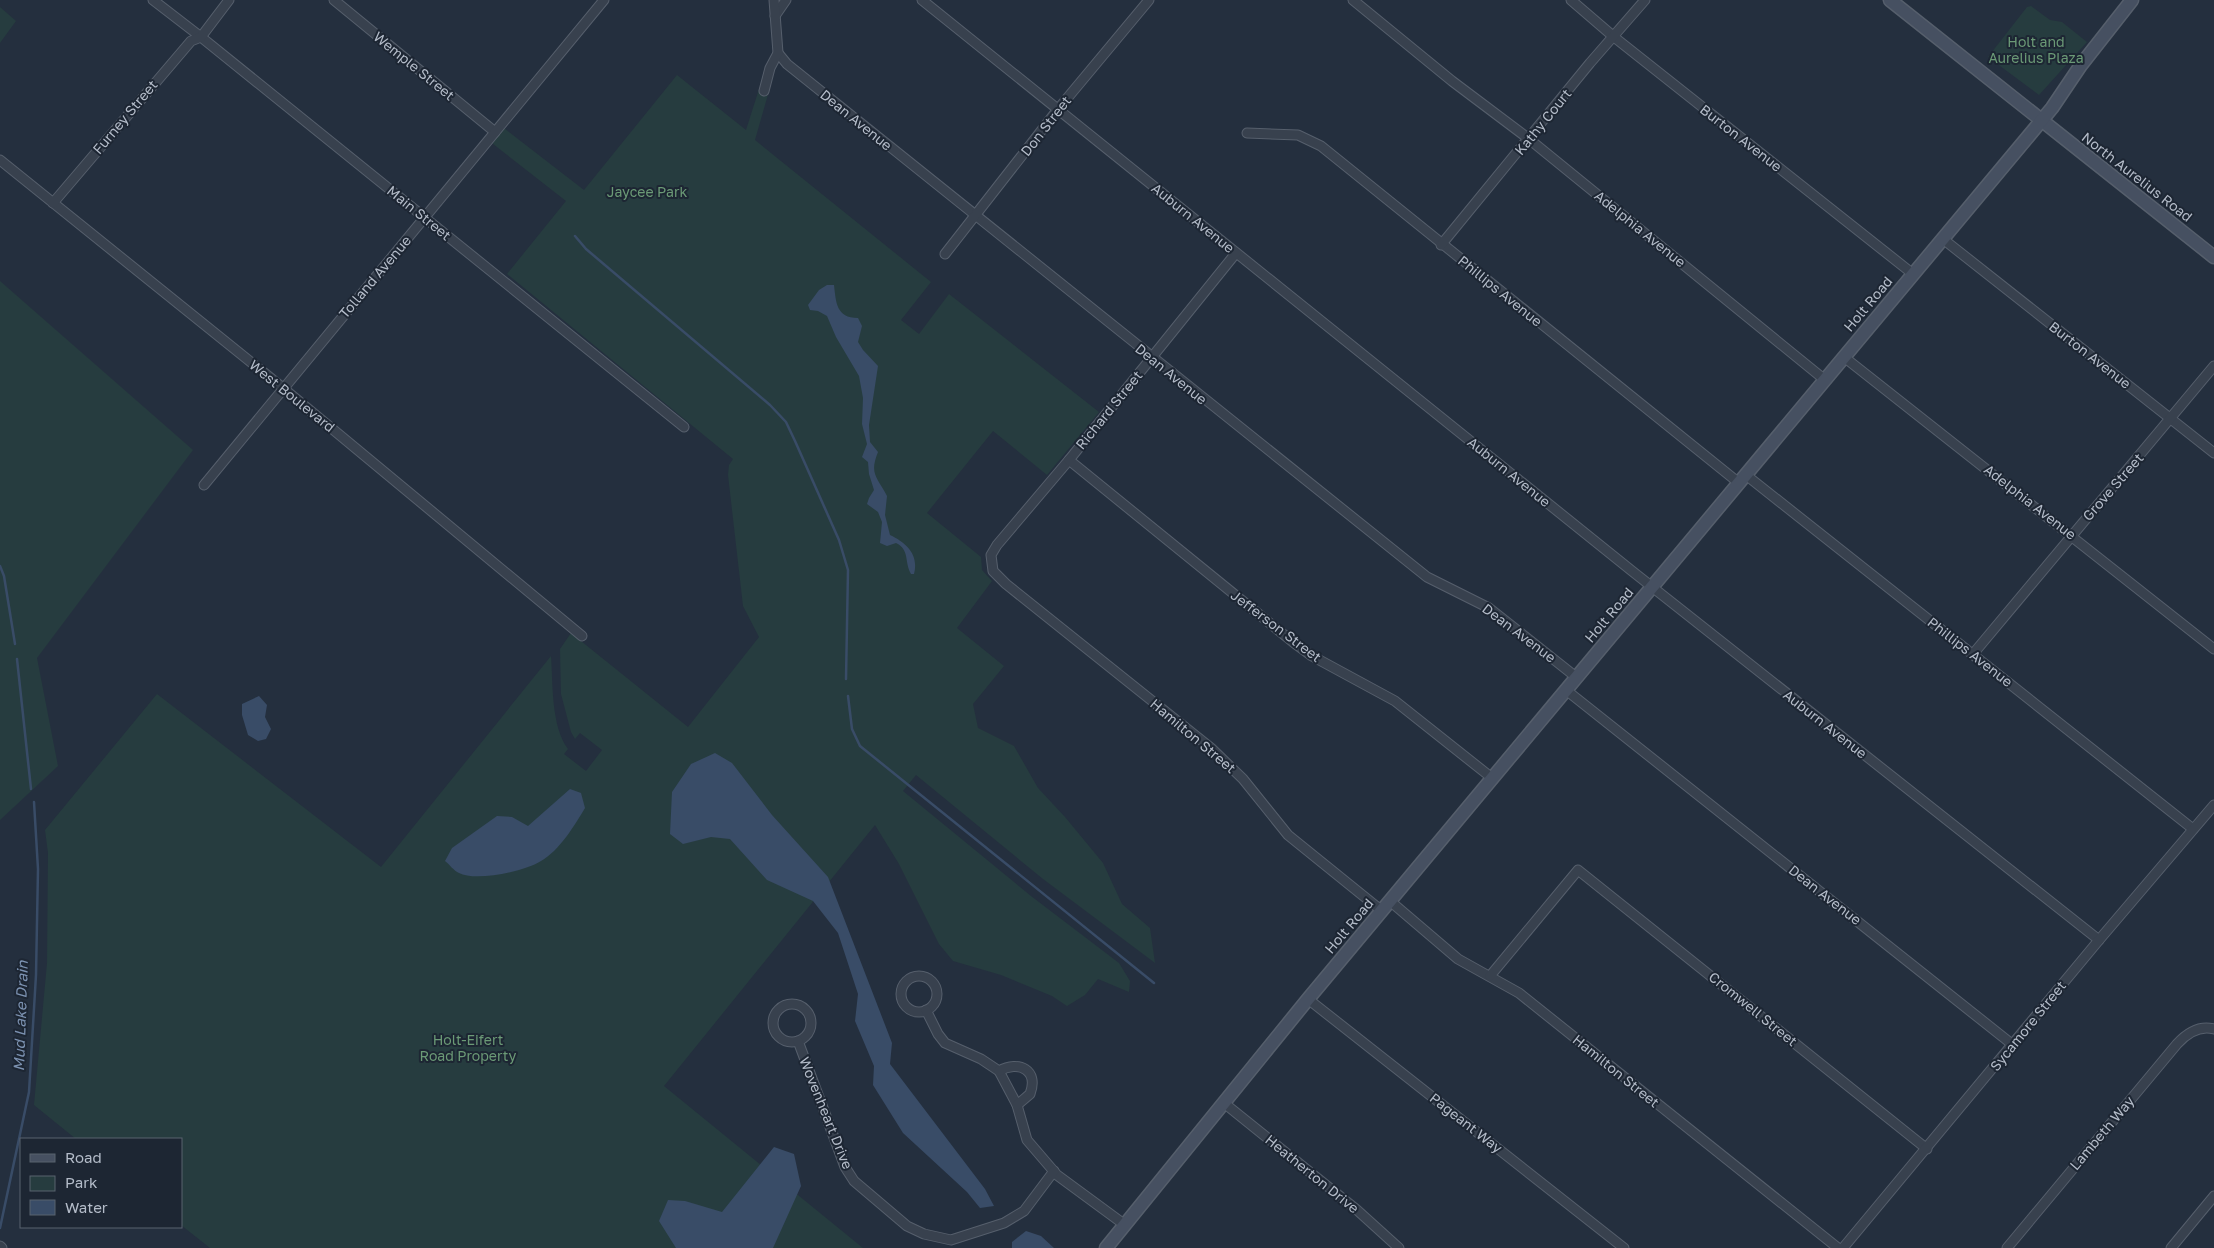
<svg xmlns="http://www.w3.org/2000/svg" width="2214" height="1248" viewBox="0 0 2214 1248" font-family="'Golos Text',sans-serif">
<style>
.green{fill:#263c3f}
.water{fill:#394c67}
.lines{fill:none;stroke-linecap:round;stroke-linejoin:round}
.stream{stroke:#394c67;stroke-width:2.5}
.street-casing{stroke:#565f6c;stroke-width:11}
.secondary-casing{stroke:#565f6c;stroke-width:15}
.street{stroke:#38414e;stroke-width:9}
.secondary{stroke:#465061;stroke-width:12}
.labels{text-anchor:middle;stroke-width:4;stroke-linejoin:round;paint-order:stroke}
.park-label{font-size:14px;fill:#6b9a76;stroke:#1d2633}
.street-label{font-size:14px;fill:#b4bcc9;stroke:#1d2633}
.water-label{font-size:15px;font-style:italic;fill:#7c92b1;stroke:#1d2633}
</style>
<rect width="100%" height="100%" fill="#242f3e"/>
<!-- green -->
<g class="green">
<path d="M2031,6L2050,20L2062,22L2087,42L2039,95L1988,57L2027,7Z"/>
<path d="M0,7L16,21L0,43Z"/>
<path d="M677,75L746,130L759,89L769,91L755,140L931,282L901,320L919,334L949,294L1099,412L1047,475L993,431L927,513L981,557L982,570L992,581L957,628L1004,666L973,704L978,728L1014,746L1038,788L1065,817L1103,863L1122,904L1150,928L1155,963L1043,879L916,775L903,791L1031,896L1119,963L1130,981L1129,992L1098,979L1085,995L1067,1006L1052,996L1001,975L953,961L939,944L899,864L875,825L664,1086L863,1248H210L181,1225V1139H76L34,1105L47,963L48,853L45,830L157,694L381,867L551,656C553,684 551,726 568,749L564,754L586,771L602,750L580,733L575,739L571,732L561,694L560,649L571,633L688,727L759,637L743,606L728,475L729,465L733,459L507,274L566,201L488,140L500,125L584,190Z"/>
<path d="M0,281L193,450L37,658L58,766L0,820Z"/>
</g>
<!-- water -->
<g class="water">
<path d="M827,285H834C836,302 836,318 858,318L862,326L858,342L863,350L878,366L869,425L870,442L878,452C869,474 877,477 887,496L885,515L890,535C907,543 919,555 914,574H911C904,561 910,550 896,543L887,546L880,543L882,522L878,512L867,504L869,498L874,490L869,474L868,462L862,457L867,444L862,424L863,398L859,376L836,337L827,316L818,311L810,310L808,305L819,290Z"/>
<path d="M259,696L267,705L265,717L271,729L266,739L258,741L248,735L242,715V704Z"/>
<path d="M715,753L732,763L772,815L828,877L892,1043L890,1064L985,1189L994,1206L980,1208L967,1192L903,1133L873,1085L874,1066L855,1021L858,994L838,933L813,901L767,880L730,839L711,837L683,844L670,834L672,792L691,764Z"/>
<path d="M570,789L581,793L585,808C575,825 559,851 541,861C526,871 476,882 459,873C454,871 449,864 445,861L452,848L497,816L512,817L528,826Z"/>
<path d="M774,1147L794,1154L801,1186L773,1248H676L659,1221L668,1200L685,1201L722,1212Z"/>
<path d="M1026,1231L1041,1236L1054,1248H1012V1242Z"/>
</g>
<g class="lines">
<!-- stream -->
<g class="stream">
<path d="M575,236L586,249L770,405L786,422L795,441L839,540L848,570L846,679"/>
<path d="M0,566L4,576L15,644"/>
<path d="M17,659L31,789"/>
<path d="M848,696L852,729L860,746L1154,983"/>
<path d="M0,1228L29,1092L36,975L38,869L34,802"/>
</g>
<!-- street casing -->
<g class="street-casing">
<g id="street">
<path d="M153,0L201,37L684,427"/>
<path d="M334,0L495,132"/>
<path d="M922,0L1632,571L2099,940"/>
<path d="M1353,0L1452,81L1529,139L1825,380"/>
<path d="M1571,0L1614,37L1913,274"/>
<path d="M775,16L786,0"/>
<path d="M778,53L787,64L1427,577L1489,608L1576,677"/>
<path d="M764,91L770,68L778,53L774,0"/>
<path d="M1247,133L1298,135L1321,146L1739,483"/>
<path d="M0,160L283,388L582,636"/>
<path d="M53,203L191,41L201,37L229,0"/>
<path d="M1943,239L2214,453"/>
<path d="M1441,245L1590,63L1645,0"/>
<path d="M1236,253L1069,460L997,545L991,555L993,571L1006,584L1211,748L1243,779L1288,835L1382,911"/>
<path d="M945,254L1059,108L1149,0"/>
<path d="M1844,357L2214,649"/>
<path d="M1069,460L1293,642L1312,656L1395,701L1492,778"/>
<path d="M1746,475L2193,829"/>
<path d="M204,485L604,0"/>
<path d="M1973,654L2214,366"/>
<path d="M1566,690L2013,1045"/>
<path d="M1390,901L1458,959L1519,993L1838,1248"/>
<circle cx="919" cy="994" r="18"/>
<path d="M1490,976L1578,870L1927,1149"/>
<path d="M1308,999L1624,1248"/>
<circle cx="792" cy="1023" r="19"/>
<path d="M926,1010L938,1034L945,1043L981,1059L999,1071L1017,1105L1027,1140L1057,1175L1125,1225"/>
<path d="M798,1041L845,1167L854,1181L907,1226L924,1234L951,1240L1004,1223L1024,1211L1054,1171"/>
<path d="M999,1071C1019,1060 1039,1070 1030,1094L1017,1105"/>
<path d="M1224,1103L1357,1210L1399,1248"/>
<path d="M0,1246L2,1248"/>
<path d="M1843,1248L2099,940L2214,805"/>
<path d="M2007,1248L2177,1044C2187,1033 2199,1025 2214,1029"/>
<path d="M2171,1248L2214,1196"/>
</g>
</g>
<!-- secondary casing -->
<g class="secondary-casing">
<g id="secondary">
<path d="M1890,0L2214,257"/>
<path d="M1106,1248L1308,999L2052,108L2081,65L2132,0"/>
</g>
</g>
<!-- street -->
<use href="#street" class="street"/>
<!-- secondary -->
<use href="#secondary" class="secondary"/>
</g>
<g class="labels">
<!-- park labels -->
<g class="park-label">
<text x="2036" y="47">Holt and<tspan x="2036" dy="16">Aurelius Plaza</tspan></text>
<text x="647" y="197">Jaycee Park</text>
<text x="468" y="1045">Holt-Eifert<tspan x="468" dy="16">Road Property</tspan></text>
</g>
<!-- street labels -->
<g class="street-label">
<text transform="translate(414 66) rotate(39)" y="5">Wemple Street</text>
<text transform="translate(125 117) rotate(-50)" y="5">Furney Street</text>
<text transform="translate(856 120) rotate(39)" y="5">Dean Avenue</text>
<text transform="translate(1543 122) rotate(-51)" y="5">Kathy Court</text>
<text transform="translate(1046 126) rotate(-52)" y="5">Don Street</text>
<text transform="translate(1741 138) rotate(38)" y="5">Burton Avenue</text>
<text transform="translate(2137 177) rotate(38)" y="5">North Aurelius Road</text>
<text transform="translate(419 213) rotate(39)" y="5">Main Street</text>
<text transform="translate(1193 218) rotate(39)" y="5">Auburn Avenue</text>
<text transform="translate(1640 229) rotate(39)" y="5">Adelphia Avenue</text>
<text transform="translate(375 277) rotate(-50)" y="5">Tolland Avenue</text>
<text transform="translate(1500 291) rotate(39)" y="5">Phillips Avenue</text>
<text transform="translate(1868 304) rotate(-50)" y="5">Holt Road</text>
<text transform="translate(2090 355) rotate(38)" y="5">Burton Avenue</text>
<text transform="translate(1171 374) rotate(39)" y="5">Dean Avenue</text>
<text transform="translate(292 396) rotate(39)" y="5">West Boulevard</text>
<text transform="translate(1109 410) rotate(-51)" y="5">Richard Street</text>
<text transform="translate(1509 472) rotate(39)" y="5">Auburn Avenue</text>
<text transform="translate(2113 487) rotate(-49)" y="5">Grove Street</text>
<text transform="translate(2030 502) rotate(38)" y="5">Adelphia Avenue</text>
<text transform="translate(1609 615) rotate(-50)" y="5">Holt Road</text>
<text transform="translate(1276 626) rotate(37)" y="5">Jefferson Street</text>
<text transform="translate(1519 633) rotate(37)" y="5">Dean Avenue</text>
<text transform="translate(1970 652) rotate(38)" y="5">Phillips Avenue</text>
<text transform="translate(1825 724) rotate(38)" y="5">Auburn Avenue</text>
<text transform="translate(1193 736) rotate(40)" y="5">Hamilton Street</text>
<text transform="translate(1825 895) rotate(38)" y="5">Dean Avenue</text>
<text transform="translate(1349 926) rotate(-50)" y="5">Holt Road</text>
<text transform="translate(1753 1009) rotate(39)" y="5">Cromwell Street</text>
<text transform="translate(2028 1026) rotate(-51)" y="5">Sycamore Street</text>
<text transform="translate(1616 1071) rotate(39)" y="5">Hamilton Street</text>
<text transform="translate(826 1113) rotate(68)" y="5">Wovenheart Drive</text>
<text transform="translate(1466 1123) rotate(38)" y="5">Pageant Way</text>
<text transform="translate(2102 1133) rotate(-50)" y="5">Lambeth Way</text>
<text transform="translate(1312 1174) rotate(39)" y="5">Heatherton Drive</text>
</g>
<!-- water labels -->
<g class="water-label">
<text transform="translate(21 1016) rotate(-88)" y="5">Mud Lake Drain</text>
</g>
</g>
<!-- legend -->
<rect x="20" y="1138" width="162" height="90" fill="#1d2633" stroke="#59626f"/>
<rect x="30" y="1154" width="25" height="8" fill="#465061" stroke="#59626f"/>
<text x="65" y="1163" font-size="15" fill="#b4bcc9">Road</text>
<rect x="30" y="1176" width="25" height="15" fill="#263c3f" stroke="#59626f"/>
<text x="65" y="1188" font-size="15" fill="#b4bcc9">Park</text>
<rect x="30" y="1200" width="25" height="15" fill="#394c67" stroke="#59626f"/>
<text x="65" y="1213" font-size="15" fill="#b4bcc9">Water</text>
</svg>
